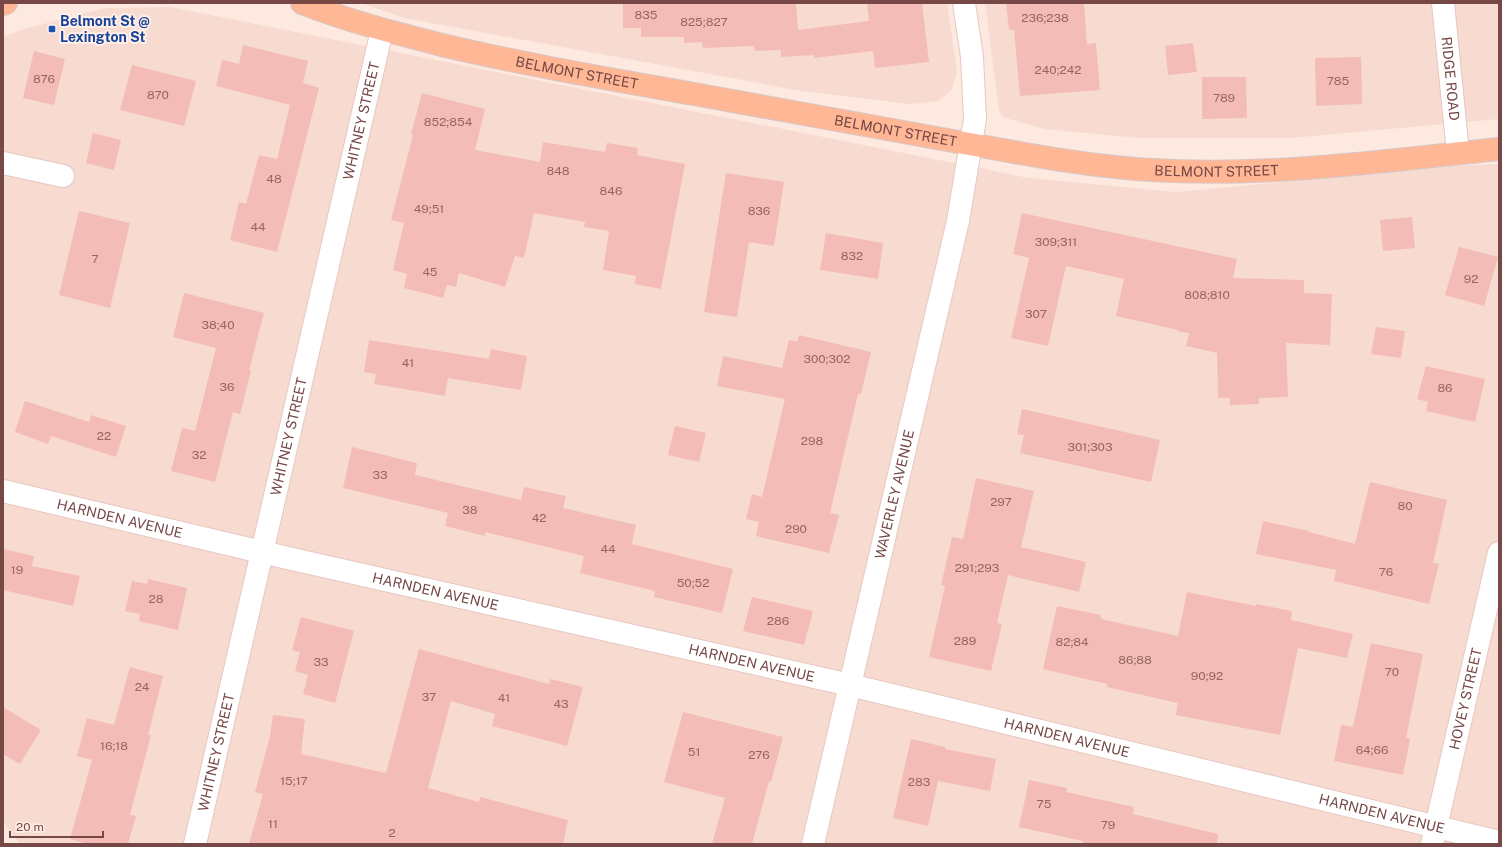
<svg xmlns="http://www.w3.org/2000/svg" width="1502" height="847" viewBox="0 0 1502 847" font-family="'Public Sans',sans-serif">
<style>
.residential{fill:#f7dbd1}
.building{fill:#f4bcb6}
.lines{fill:none;stroke-linecap:round;stroke-linejoin:round}
.minor-casing{stroke:#e7c7c1;stroke-width:24}
.major-casing{stroke:#d6c8c8;stroke-width:24}
.minor{stroke:#fff;stroke-width:22}
.major{stroke:#ffb796;stroke-width:22}
.transit-dot{fill:#1a4fb4;stroke:#ffefe8;stroke-width:1.5}
.labels{text-anchor:middle;stroke-width:4;stroke-linejoin:round;paint-order:stroke}
.number-label{font-size:12px;fill:#966562}
.transit-label{font-size:14px;font-weight:bold;fill:#164399;stroke:#ffefe8;text-anchor:start}
.street-label{font-size:14px;fill:#764846;stroke:#ffefe8}
</style>
<rect width="100%" height="100%" fill="#fde9e0"/>
<!-- residential -->
<g class="residential">
<path d="M361,3H947L957,72L951,91L938,101L910,104L802,91L404,18Z"/>
<path d="M985,3H1499V119L1291,138H1139L1044,129L1002,117L999,110Z"/>
<path d="M170,7L1029,178L1176,192L1450,166L1499,164V844H20L3,822V37L24,29L105,8Z"/>
</g>
<!-- building -->
<g class="building">
<path d="M623,3H796L798,30L869,21L867,3H922L929,62L875,68L873,51L814,58V55L781,57V50L755,51L754,46L703,48L702,42L684,43V37H641V28H623Z"/>
<path d="M1006,3H1084L1087,44L1096,43L1100,90L1020,96L1014,30H1009Z"/>
<path d="M1193,43L1197,72L1168,75L1165,46Z"/>
<path d="M243,45L308,61L303,83L319,88L277,252L230,240L239,202L246,204L259,155L277,159L290,105L216,86L222,60L239,64Z"/>
<path d="M34,51L65,59L54,105L23,98Z"/>
<path d="M1361,57L1362,104L1316,106L1315,58Z"/>
<path d="M132,65L196,81L184,126L120,110Z"/>
<path d="M1202,77H1246L1247,118L1202,119Z"/>
<path d="M422,93L485,109L475,150L540,162L543,142L605,152L607,143L638,148L637,155L685,164L661,289L635,284L636,276L603,270L609,231L584,227L585,222L534,213L524,258L515,256L505,287L459,273L456,287L447,285L443,298L404,288L407,274L393,270L404,223L391,220L413,135L411,134Z"/>
<path d="M93,133L121,140L114,170L86,163Z"/>
<path d="M726,173L784,182L774,246L749,242L737,317L704,312Z"/>
<path d="M79,211L130,223L110,308L59,295Z"/>
<path d="M1022,213L1237,259L1233,278L1304,280V293L1332,294L1330,345L1286,343L1288,397L1259,398V404L1230,405V398H1218L1217,353L1186,346L1189,333L1177,331L1178,330L1116,316L1124,279L1066,266L1048,346L1011,338L1029,258L1013,254Z"/>
<path d="M1412,217L1415,248L1383,251L1380,220Z"/>
<path d="M826,233L883,243L878,279L820,270Z"/>
<path d="M1459,247L1498,257L1484,306L1445,295Z"/>
<path d="M184,293L264,313L249,370L251,371L240,414L233,412L215,482L171,471L182,428L195,431L216,348L173,337Z"/>
<path d="M1376,327L1405,331L1401,358L1371,354Z"/>
<path d="M799,335L871,352L861,394H858L830,513L839,515L829,553L756,536L759,522L746,519L752,494L762,497L785,399L717,386L723,356L782,368L789,340L797,342Z"/>
<path d="M369,340L489,359L491,349L527,356L521,390L448,378L445,396L374,384L376,374L364,372Z"/>
<path d="M1426,366L1485,379L1475,422L1426,411L1428,402L1417,399Z"/>
<path d="M25,401L89,422L91,415L126,426L116,457L51,436L48,444L15,432Z"/>
<path d="M1022,409L1160,440L1151,482L1020,453L1024,435L1017,434Z"/>
<path d="M675,426L706,433L699,462L668,455Z"/>
<path d="M352,447L417,463L415,475L521,500L524,487L566,496L563,508L636,525L632,544L733,569L722,613L654,597L655,591L580,573L584,556L485,532V536L445,526L448,513L343,488Z"/>
<path d="M976,478L1034,491L1021,547L1086,562L1079,592L1008,575L997,623L1002,624L991,671L929,657L945,586L941,585L952,537L963,539Z"/>
<path d="M1370,482L1447,500L1433,563L1439,564L1429,604L1334,581L1336,570L1256,554L1263,521L1309,531V532L1355,544Z"/>
<path d="M3,549L34,556L32,566L80,576L73,606L3,590Z"/>
<path d="M148,579L187,588L178,630L139,621L140,614L125,611L132,581L147,584Z"/>
<path d="M1187,592L1256,606V604L1292,611L1291,620L1353,634L1347,658L1298,648L1280,735L1176,715L1178,703L1107,687V684L1043,669L1057,606L1101,615V619L1178,636Z"/>
<path d="M752,597L813,611L804,645L743,631Z"/>
<path d="M301,617L354,631L335,703L303,694L308,675L295,671L300,652L292,650Z"/>
<path d="M1371,643L1423,654L1406,738L1410,739L1403,775L1334,761L1341,725L1353,727Z"/>
<path d="M419,649L549,684L550,679L583,687L567,746L492,726L495,714L451,701L428,788L479,802L480,797L568,820L563,844H249L263,794L255,792L270,736L273,715L305,719L301,754L386,773Z"/>
<path d="M130,667L163,676L148,735H151L130,815L136,816L128,844H88L70,839L92,760L77,756L87,718L114,725Z"/>
<path d="M3,707L41,730L20,764L3,754Z"/>
<path d="M683,712L783,737L771,782L769,781L752,844H712L725,798L664,782Z"/>
<path d="M911,739L945,747V749L996,759L990,791L938,781L928,826L893,818Z"/>
<path d="M1029,780L1067,788L1066,792L1134,807L1133,814L1218,834L1217,844H1082L1083,841L1019,827Z"/>
</g>
<g class="lines">
<!-- minor casing -->
<g class="minor-casing">
<g id="minor">
<path id="s1" d="M1443,3L1458,153"/>
<path d="M3,163L63,176"/>
<path id="s2" d="M3,491L279,556L850,685L1499,842"/>
<path id="s3" d="M195,844L382,30"/>
<path id="s4" d="M813,844L958,221L975,119L972,57L964,3"/>
<path id="s5" d="M1432,844L1499,553"/>
</g>
</g>
<!-- major casing -->
<g class="major-casing">
<g id="major">
<path id="s6" d="M302,3C348,21 395,33 442,45C526,65 610,79 694,94C780,110 866,126 953,141C1019,153 1085,166 1152,170C1268,177 1384,161 1499,149"/>
<path d="M3,4L6,3"/>
</g>
</g>
<!-- minor -->
<use href="#minor" class="minor"/>
<!-- major -->
<use href="#major" class="major"/>
</g>
<!-- markers -->
<rect class="transit-dot" x="48" y="25" width="8" height="8" rx="2"/>
<g class="labels">
<!-- number labels -->
<g class="number-label">
<text x="646" y="19">835</text>
<text x="1045" y="22">236;238</text>
<text x="704" y="26">825;827</text>
<text x="1058" y="74">240;242</text>
<text x="44" y="83">876</text>
<text x="1338" y="85">785</text>
<text x="158" y="99">870</text>
<text x="1224" y="102">789</text>
<text x="448" y="126">852;854</text>
<text x="558" y="175">848</text>
<text x="274" y="183">48</text>
<text x="611" y="195">846</text>
<text x="429" y="213">49;51</text>
<text x="759" y="215">836</text>
<text x="258" y="231">44</text>
<text x="1056" y="246">309;311</text>
<text x="852" y="260">832</text>
<text x="95" y="263">7</text>
<text x="430" y="276">45</text>
<text x="1471" y="283">92</text>
<text x="1207" y="299">808;810</text>
<text x="1036" y="318">307</text>
<text x="218" y="329">38;40</text>
<text x="827" y="363">300;302</text>
<text x="408" y="367">41</text>
<text x="227" y="391">36</text>
<text x="1445" y="392">86</text>
<text x="104" y="440">22</text>
<text x="812" y="445">298</text>
<text x="1090" y="451">301;303</text>
<text x="199" y="459">32</text>
<text x="380" y="479">33</text>
<text x="1001" y="506">297</text>
<text x="1405" y="510">80</text>
<text x="470" y="514">38</text>
<text x="539" y="522">42</text>
<text x="796" y="533">290</text>
<text x="608" y="553">44</text>
<text x="977" y="572">291;293</text>
<text x="17" y="574">19</text>
<text x="1386" y="576">76</text>
<text x="693" y="587">50;52</text>
<text x="156" y="603">28</text>
<text x="778" y="625">286</text>
<text x="965" y="645">289</text>
<text x="1072" y="646">82;84</text>
<text x="1135" y="664">86;88</text>
<text x="321" y="666">33</text>
<text x="1392" y="676">70</text>
<text x="1207" y="680">90;92</text>
<text x="142" y="691">24</text>
<text x="429" y="701">37</text>
<text x="504" y="702">41</text>
<text x="561" y="708">43</text>
<text x="114" y="750">16;18</text>
<text x="1372" y="754">64;66</text>
<text x="694" y="756">51</text>
<text x="759" y="759">276</text>
<text x="294" y="785">15;17</text>
<text x="919" y="786">283</text>
<text x="1044" y="808">75</text>
<text x="273" y="828">11</text>
<text x="1108" y="829">79</text>
<text x="392" y="837">2</text>
</g>
<!-- transit labels -->
<g class="transit-label">
<text x="60" y="26">Belmont St @<tspan x="60" dy="16">Lexington St</tspan></text>
</g>
<!-- street labels -->
<g class="street-label">
<text dy="5" stroke="none"><textPath href="#s6" startOffset="284">BELMONT STREET</textPath></text>
<text dy="5" stroke="none"><textPath href="#s1" startOffset="76">RIDGE ROAD</textPath></text>
<text dy="5" stroke="none"><textPath href="#s3" startOffset="742">WHITNEY STREET</textPath></text>
<text dy="5" stroke="none"><textPath href="#s6" startOffset="608">BELMONT STREET</textPath></text>
<text dy="5" stroke="none"><textPath href="#s6" startOffset="932">BELMONT STREET</textPath></text>
<text dy="5" stroke="none"><textPath href="#s3" startOffset="418">WHITNEY STREET</textPath></text>
<text dy="5" stroke="none"><textPath href="#s4" startOffset="359">WAVERLEY AVENUE</textPath></text>
<text dy="5" stroke="none"><textPath href="#s2" startOffset="120">HARNDEN AVENUE</textPath></text>
<text dy="5" stroke="none"><textPath href="#s2" startOffset="444">HARNDEN AVENUE</textPath></text>
<text dy="5" stroke="none"><textPath href="#s2" startOffset="768">HARNDEN AVENUE</textPath></text>
<text dy="5" stroke="none"><textPath href="#s5" startOffset="149">HOVEY STREET</textPath></text>
<text dy="5" stroke="none"><textPath href="#s2" startOffset="1092">HARNDEN AVENUE</textPath></text>
<text dy="5" stroke="none"><textPath href="#s3" startOffset="94">WHITNEY STREET</textPath></text>
<text dy="5" stroke="none"><textPath href="#s2" startOffset="1416">HARNDEN AVENUE</textPath></text>
</g>
</g>
<!-- border -->
<rect width="1502" height="847" fill="none" stroke="#764846" stroke-width="8"/>
<!-- scale -->
<path d="M10 831v6h93v-6" fill="none" stroke="#764846" stroke-width="2"/>
<text x="16" y="831" font-size="12" fill="#764846" stroke="#ffefe8" stroke-width="3" paint-order="stroke">20 m</text>
</svg>
